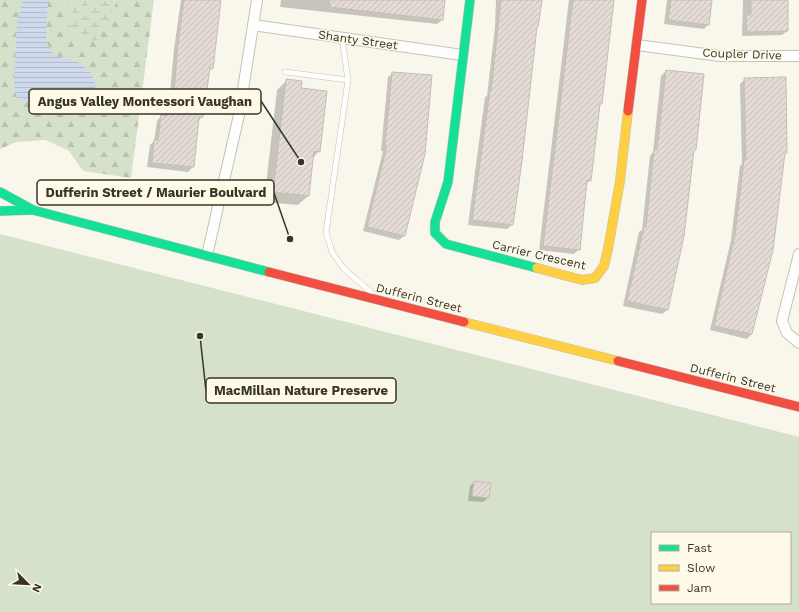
<svg xmlns="http://www.w3.org/2000/svg" width="799" height="612" viewBox="0 0 799 612" font-family="'Work Sans',sans-serif">
<style>
.forest{fill:url(#forest-firs)}
.wetland{fill:url(#wetland-marsh)}
.park{fill:#d6e1cc;fill-rule:evenodd}
.water{fill:url(#water-rules)}
.shadow{fill:#0003}
.building{fill:url(#building-hatch);stroke:#c5beb7}
.lines{fill:none;stroke-linecap:round;stroke-linejoin:round}
.lane-casing{stroke:#c5c2b8;stroke-width:6}
.street-casing{stroke:#c5c2b8;stroke-width:12}
.fast-casing{stroke:#c5c2b8;stroke-width:10}
.slow-casing{stroke:#c5c2b8;stroke-width:10}
.jam-casing{stroke:#c5c2b8;stroke-width:10}
.lane{stroke:#fefefc;stroke-width:5}
.street{stroke:#fefefc;stroke-width:10}
.fast{stroke:#16e098;stroke-width:9}
.slow{stroke:#ffcf43;stroke-width:9}
.jam{stroke:#f24e42;stroke-width:9}
.labels{text-anchor:middle;stroke-width:3;stroke-linejoin:round;paint-order:stroke}
.street-label{font-size:12px;fill:#373428;stroke:#fefae7}
.leader{fill:none;stroke:#373428;stroke-width:1.5}
.callout-dot{fill:#373428;stroke:#fefae7;stroke-width:1.5}
.callout{fill:#fefae7;stroke:#373428;stroke-width:1.5}
.callout-label{font-size:13px;text-anchor:middle;font-weight:bold;fill:#373428}
</style>
<defs>
<pattern id="forest-firs" width="22" height="20" patternUnits="userSpaceOnUse"><rect width="22" height="20" fill="#d6e1cc"/><path d="M5 1l3.5 6h-7zM16 11l3.5 6h-7z" fill="#b8c2af"/></pattern>
<pattern id="wetland-marsh" width="20" height="14" patternUnits="userSpaceOnUse"><rect width="20" height="14" fill="#d6e1cc"/><path d="M1 5h8M5 5V1M11 12h8M15 12V8" fill="none" stroke="#b8c2af"/></pattern>
<pattern id="water-rules" width="6" height="5" patternUnits="userSpaceOnUse"><rect width="6" height="5" fill="#cedaec"/><path d="M0 2.5h6" fill="none" stroke="#b2bcca"/></pattern>
<pattern id="building-hatch" width="6" height="6" patternUnits="userSpaceOnUse"><rect width="6" height="6" fill="#e4dbd4"/><path d="M-1 1l2-2M0 6l6-6M5 7l2-2" fill="none" stroke="#c4bdb6"/></pattern>
</defs>
<rect width="100%" height="100%" fill="#f9f6ec"/>
<!-- forest -->
<path class="forest" d="M0,0H154L131,178L83,171L69,151L46,140L16,142L0,149Z"/>
<!-- wetland -->
<path class="wetland" d="M69,0H117L111,18L97,41L80,39L69,25L68,7Z"/>
<!-- park -->
<path class="park" d="M0,234L799,437V612H0ZM652,533H790V603H652Z"/>
<!-- water -->
<path class="water" d="M23,0H48L46,40L53,55L80,63L91,73L96,85L91,101L71,111L17,99L14,83L17,21Z"/>
<!-- shadow -->
<g class="shadow">
<path d="M181,0H220L212,68L209,71L202,117L198,121L193,167L188,172L147,167L150,145L154,141L157,121L161,116L164,117L166,98L170,93L174,49Z"/>
<path d="M281,0H444L442,20L437,24L280,7Z"/>
<path d="M496,0H542L536,28L512,225L507,229L468,225L485,97L487,96L495,27Z"/>
<path d="M569,0H612L590,180L586,184L579,249L574,254L539,250Z"/>
<path d="M667,0H711L708,25L704,29L664,24Z"/>
<path d="M743,0H787V31L782,35L742,36Z"/>
<path d="M666,71L695,149L693,152L667,310L662,314L623,306L639,232L642,230L650,156L653,152L661,76Z"/>
<path d="M393,73L404,236L399,240L363,231L383,151H381L388,77Z"/>
<path d="M785,78L786,153L784,155L772,249L752,334L747,339L710,330L731,240L740,166L742,164L740,84L745,79Z"/>
<path d="M287,80L300,89L319,151L312,159L308,196L298,205L264,202L277,90Z"/>
<path d="M474,482L488,498L483,502L468,501L470,486Z"/>
</g>
<!-- building -->
<g class="building">
<path d="M184,0H221L213,69L210,68L203,117H199L194,167L152,163L154,140H158L161,115L167,116L170,92H174L178,44Z"/>
<path d="M330,0H445L443,20L329,7Z"/>
<path d="M501,0H542L538,27H537L522,161L513,225L472,220L490,91H491Z"/>
<path d="M573,0H614L602,104H600L591,181L587,180L580,250L543,246Z"/>
<path d="M671,0H712L709,25L668,20Z"/>
<path d="M751,0H788V31L747,32L746,15H751Z"/>
<path d="M666,70L704,74L696,150H694L684,236L668,310L627,301L644,227H646L654,150H657Z"/>
<path d="M392,72L432,75L425,154L405,236L367,227L387,146H385Z"/>
<path d="M786,77L787,153H785L773,250L752,334L714,326L735,235L744,160H746L744,78Z"/>
<path d="M286,79L302,81L301,88L327,91L320,152L314,151L309,196L273,192Z"/>
<path d="M474,481L491,483L489,498L472,496Z"/>
</g>
<g class="lines">
<!-- lane casing -->
<g class="lane-casing">
<g id="lane">
<path d="M342,38L348,80L326,232L332,252L344,269L372,293"/>
<path d="M285,72L348,80"/>
</g>
</g>
<!-- street casing -->
<g class="street-casing">
<g id="street">
<path d="M253,25L462,55"/>
<path d="M637,45L720,56H799"/>
<path d="M799,254L782,321L787,333L799,343"/>
<path d="M207,255L239,115L257,0"/>
</g>
</g>
<!-- fast casing -->
<g class="fast-casing">
<g id="fast">
<path d="M470,0L448,182L435,222V233L446,244L537,268"/>
<path d="M0,192L33,210L269,272"/>
<path d="M0,211L32,210"/>
</g>
</g>
<!-- slow casing -->
<g class="slow-casing">
<g id="slow">
<path d="M537,268L582,280L595,278L604,266L608,249L620,181L628,111"/>
<path d="M464,322L618,361"/>
</g>
</g>
<!-- jam casing -->
<g class="jam-casing">
<g id="jam">
<path d="M628,111L642,0"/>
<path d="M269,272L464,322"/>
<path d="M618,361L799,407"/>
</g>
</g>
<!-- lane -->
<use href="#lane" class="lane"/>
<!-- street -->
<use href="#street" class="street"/>
<!-- fast -->
<use href="#fast" class="fast"/>
<!-- slow -->
<use href="#slow" class="slow"/>
<!-- jam -->
<use href="#jam" class="jam"/>
</g>
<g class="labels">
<!-- street labels -->
<g class="street-label">
<text transform="translate(358 40) rotate(8)" y="4">Shanty Street</text>
<text transform="translate(742 54) rotate(2)" y="4">Coupler Drive</text>
<text transform="translate(539 255) rotate(13)" y="4">Carrier Crescent</text>
<text transform="translate(419 298) rotate(14)" y="4">Dufferin Street</text>
<text transform="translate(733 378) rotate(14)" y="4">Dufferin Street</text>
</g>
</g>
<!-- callouts -->
<path class="leader" d="M301 162L261 101M290 239L274 193M200 336L206 391"/>
<g class="callout-dot">
<circle cx="301" cy="162" r="4"/>
<circle cx="290" cy="239" r="4"/>
<circle cx="200" cy="336" r="4"/>
</g>
<g class="callout">
<rect x="29" y="89" width="232" height="25" rx="4"/>
<rect x="37" y="180" width="237" height="25" rx="4"/>
<rect x="206" y="378" width="190" height="25" rx="4"/>
</g>
<g class="callout-label">
<text x="145" y="106">Angus Valley Montessori Vaughan</text>
<text x="156" y="197">Dufferin Street / Maurier Boulvard</text>
<text x="301" y="395">MacMillan Nature Preserve</text>
</g>
<!-- legend -->
<rect x="651" y="532" width="140" height="72" fill="#fefae7" stroke="#aeab9b"/>
<rect x="659" y="545" width="20" height="6" fill="#16e098" stroke="#aeab9b"/>
<text x="687" y="552" font-size="12" fill="#373428">Fast</text>
<rect x="659" y="565" width="20" height="6" fill="#ffcf43" stroke="#aeab9b"/>
<text x="687" y="572" font-size="12" fill="#373428">Slow</text>
<rect x="659" y="585" width="20" height="6" fill="#f24e42" stroke="#aeab9b"/>
<text x="687" y="592" font-size="12" fill="#373428">Jam</text>
<!-- north arrow -->
<g transform="translate(28 584) rotate(114)" stroke="#fefae7" stroke-width="3" paint-order="stroke">
<path d="M0-3L7 15L0 10L-7 15Z" fill="#373428"/>
<text y="-6" font-size="11" font-weight="bold" text-anchor="middle" fill="#373428">N</text>
</g>
</svg>
